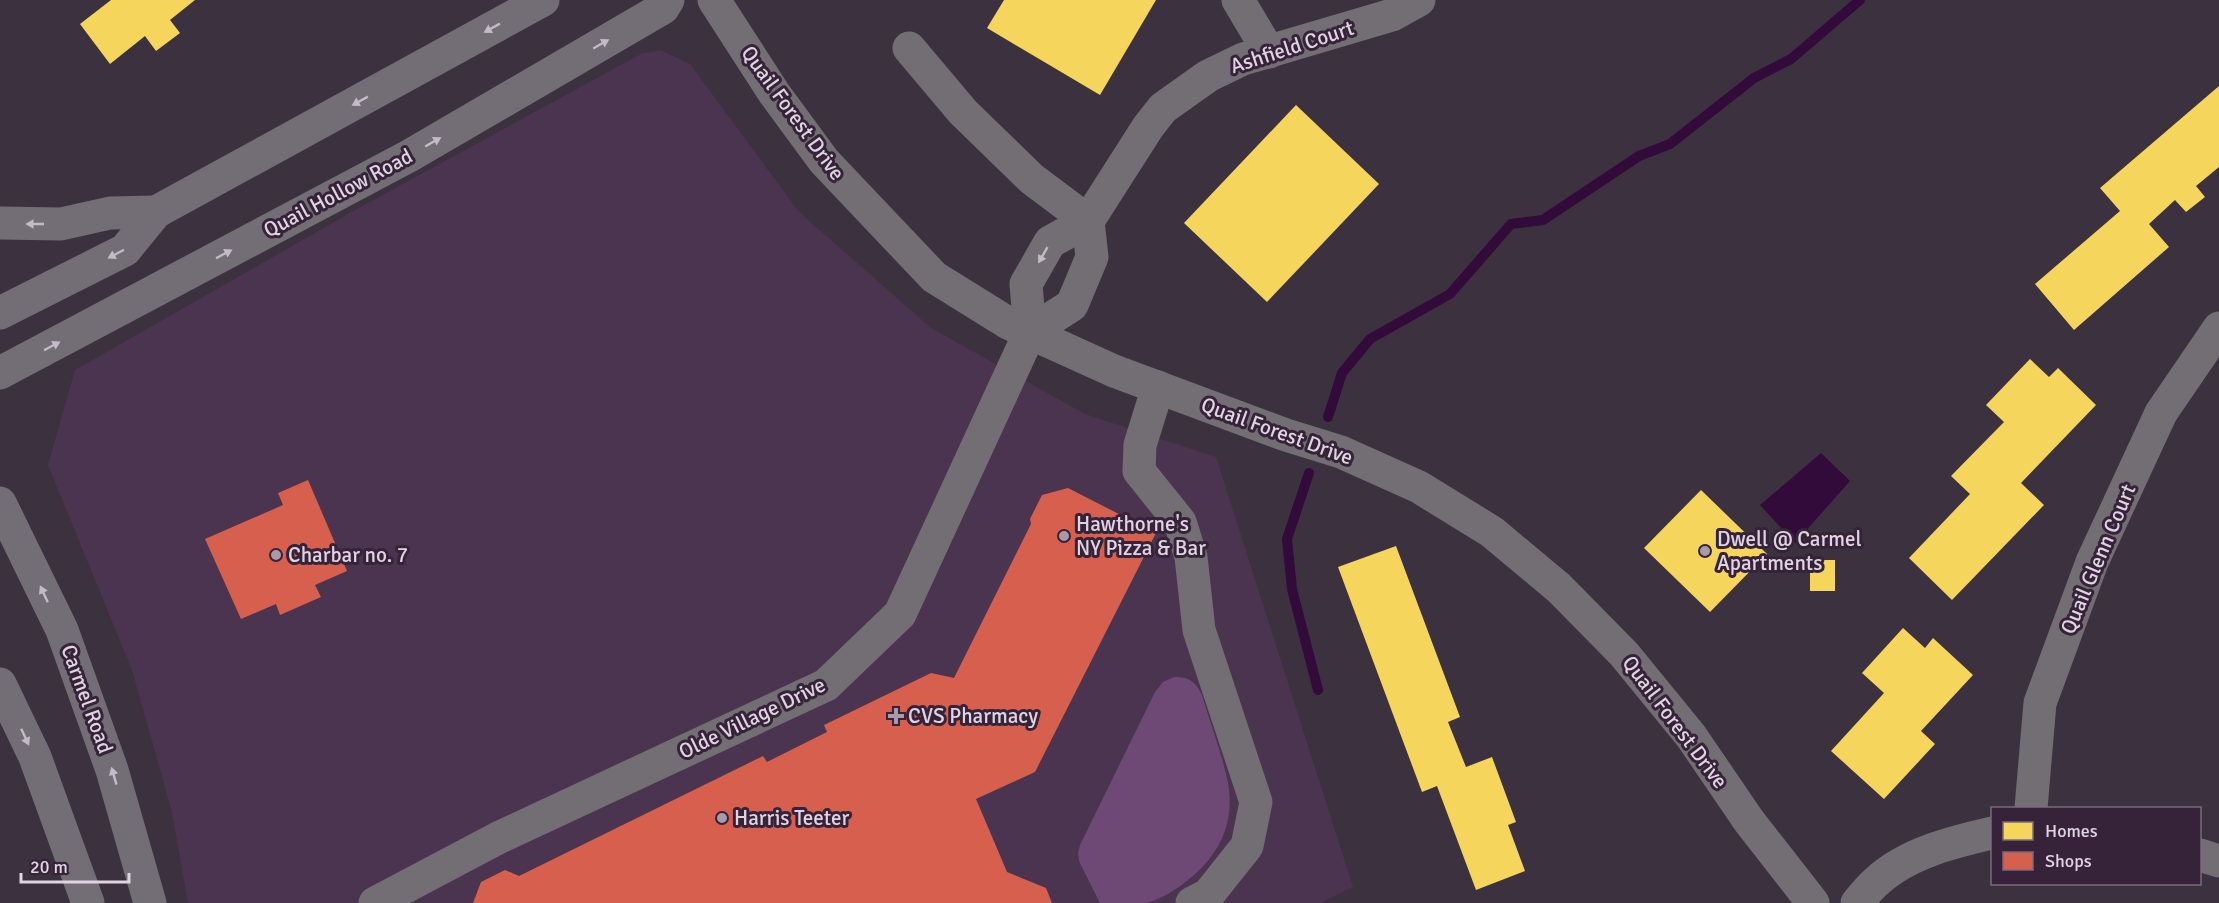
<svg xmlns="http://www.w3.org/2000/svg" width="2219" height="903" viewBox="0 0 2219 903" font-family="Signika,sans-serif">
<style>
.built{fill:#4b344f}
.green{fill:#6e4975}
.water{fill:#320b3a}
.homes{fill:#f6d55c}
.shops{fill:#d6604d}
.lines{fill:none;stroke-linecap:round;stroke-linejoin:round}
.stream{stroke:#320b3a;stroke-width:10}
.minor{stroke:#726e73;stroke-width:33}
.major{stroke:#736e76;stroke-width:33}
.oneway{fill:#c5bac8}
.oneway2{fill:#c4bac7}
.poi-dot{fill:#a79baa;stroke:#362339;stroke-width:2}
.labels{text-anchor:middle;stroke-width:6;stroke-linejoin:round;paint-order:stroke}
.street-label{font-size:21px;fill:#e0d4e3;stroke:#362339}
.poi-label{font-size:21px;fill:#e0d4e3;stroke:#362339;text-anchor:start}
</style>
<rect width="100%" height="100%" fill="#3c323f"/>
<!-- built -->
<path class="built" d="M660,50L690,64L799,212L931,328L1085,414L1216,457L1353,887L1320,903H188L172,812L132,670L48,465L75,370L357,209L641,54Z"/>
<!-- green -->
<path class="green" d="M1174,677C1189,677 1195,681 1202,695C1210,723 1222,753 1228,783C1236,828 1215,862 1179,887C1170,893 1156,901 1146,903C1131,903 1115,903 1100,903L1079,861L1078,853L1080,845L1155,692L1163,682Z"/>
<!-- water -->
<path class="water" d="M1821,453L1850,481L1795,543L1760,505Z"/>
<!-- homes -->
<g class="homes">
<path d="M111,0H195L170,20L180,33L156,51L145,36L110,64L80,24Z"/>
<path d="M1004,0H1156L1100,95L987,28Z"/>
<path d="M2219,86V167L2196,186L2205,197L2186,212L2175,200L2149,224L2169,247L2074,330L2035,284L2120,211L2100,188Z"/>
<path d="M1296,105L1379,184L1267,302L1184,223Z"/>
<path d="M2030,359L2049,377L2058,368L2096,405L2021,483L2044,505L1952,600L1909,558L1970,494L1951,476L2004,422L1986,405Z"/>
<path d="M1701,490L1767,554L1710,612L1644,548Z"/>
<path d="M1396,546L1460,717L1448,722L1466,767L1492,757L1516,822L1508,825L1525,871L1476,890L1437,786L1422,792L1338,567Z"/>
<rect x="1810" y="560" width="25" height="31"/>
<path d="M1903,628L1925,648L1933,638L1973,675L1921,731L1935,744L1884,799L1831,751L1884,693L1862,673Z"/>
</g>
<!-- shops -->
<g class="shops">
<path d="M308,480L347,571L315,585L321,597L280,615L276,604L241,619L205,539L283,505L278,493Z"/>
<path d="M1068,488L1156,533L1035,772L976,799L1007,872L1046,888L1052,903H473L481,882L505,870L519,876L763,756L767,762L827,732L824,725L931,673L954,678L1031,524L1030,519L1042,495Z"/>
</g>
<g class="lines">
<!-- stream -->
<g class="stream">
<path d="M1328,417L1342,373L1370,339L1450,294L1511,224L1543,220L1639,156L1670,144L1754,78L1791,59L1860,0"/>
<path d="M1309,473L1287,539L1292,589L1318,690"/>
</g>
<!-- minor -->
<g class="minor">
<path d="M714,0L774,93L824,161L934,277L1008,323L1114,371L1286,435L1341,452L1419,487L1492,532L1559,588L1624,654L1691,736L1749,821L1813,903"/>
<path d="M1238,0L1269,52"/>
<path d="M909,48L963,112L1032,179L1088,221"/>
<path d="M1030,332L1072,305L1092,257L1088,221"/>
<path d="M1158,387L1140,445L1139,471L1180,522L1191,557L1199,630L1256,802L1247,846L1208,895L1192,903"/>
<path d="M2031,808L2040,703L2092,562L2161,413L2219,328"/>
<path d="M2200,855L2219,861"/>
<path d="M375,903L498,838L826,685L900,614L1030,332L1026,284L1050,242L1088,221L1148,127L1163,108L1208,76L1243,59L1392,15L1419,0"/>
<path d="M1857,903C1863,896 1869,888 1876,882C1907,853 1953,842 1992,833"/>
</g>
<!-- major -->
<g class="major">
<path d="M0,223L61,224L110,213L156,212"/>
<path d="M0,313L125,250L156,212L543,0"/>
<path d="M0,373L409,156L663,8L668,0"/>
<path d="M0,503L62,630L112,770L150,903"/>
<path d="M0,684L35,757L88,903"/>
</g>
</g>
<!-- one-way arrows -->
<defs><path id="oneway-solid" d="M-6-.8H1V-3.2L6.5 0L1 3.2V.8H-6Z" transform="scale(1.5)"/></defs>
<g class="oneway">
<use href="#oneway-solid" transform="translate(492 28) rotate(151)"/>
<use href="#oneway-solid" transform="translate(601 44) rotate(-30)"/>
<use href="#oneway-solid" transform="translate(360 101) rotate(151)"/>
<use href="#oneway-solid" transform="translate(433 142) rotate(-30)"/>
<use href="#oneway-solid" transform="translate(35 224) rotate(180)"/>
<use href="#oneway-solid" transform="translate(116 254) rotate(152)"/>
<use href="#oneway-solid" transform="translate(224 254) rotate(-28)"/>
<use href="#oneway-solid" transform="translate(52 346) rotate(-28)"/>
<use href="#oneway-solid" transform="translate(44 594) rotate(-115)"/>
<use href="#oneway-solid" transform="translate(25 737) rotate(65)"/>
<use href="#oneway-solid" transform="translate(114 776) rotate(-106)"/>
</g>
<use class="oneway2" href="#oneway-solid" transform="translate(1043 255) rotate(120)"/>
<!-- markers -->
<g class="poi-dot">
<circle cx="1064" cy="536" r="6"/>
<circle cx="1705" cy="551" r="6"/>
<circle cx="276" cy="555" r="6"/>
<path d="M893 707h6v6h6v6h-6v6h-6v-6h-6v-6h6z"/>
<circle cx="722" cy="818" r="6"/>
</g>
<g class="labels">
<!-- street labels -->
<g class="street-label">
<text transform="translate(1292 47) rotate(-18)" y="7">Ashfield Court</text>
<text transform="translate(793 113) rotate(54)" y="7">Quail Forest Drive</text>
<text transform="translate(338 193) rotate(-28)" y="7">Quail Hollow Road</text>
<text transform="translate(1277 431) rotate(20)" y="7">Quail Forest Drive</text>
<text transform="translate(2098 559) rotate(-67)" y="7">Quail Glenn Court</text>
<text transform="translate(87 699) rotate(70)" y="7">Carmel Road</text>
<text transform="translate(752 718) rotate(-26)" y="7">Olde Village Drive</text>
<text transform="translate(1675 722) rotate(53)" y="7">Quail Forest Drive</text>
</g>
<!-- poi labels -->
<g class="poi-label">
<text x="1076" y="531">Hawthorne's<tspan x="1076" dy="24">NY Pizza &amp; Bar</tspan></text>
<text x="1717" y="546">Dwell @ Carmel<tspan x="1717" dy="24">Apartments</tspan></text>
<text x="288" y="562">Charbar no. 7</text>
<text x="908" y="723">CVS Pharmacy</text>
<text x="734" y="825">Harris Teeter</text>
</g>
</g>
<!-- legend -->
<rect x="1991" y="807" width="210" height="78" fill="#362339" stroke="#7a6a7d" stroke-width="1.5"/>
<rect x="2003" y="822" width="30" height="18" fill="#f6d55c" stroke="#7a6a7d" stroke-width="1.5"/>
<text x="2045" y="837" font-size="18" fill="#e0d4e3">Homes</text>
<rect x="2003" y="852" width="30" height="18" fill="#d6604d" stroke="#7a6a7d" stroke-width="1.5"/>
<text x="2045" y="867" font-size="18" fill="#e0d4e3">Shops</text>
<!-- scale -->
<path d="M21 873v9h108v-9" fill="none" stroke="#e0d4e3" stroke-width="3"/>
<text x="30" y="873" font-size="18" fill="#e0d4e3" stroke="#362339" stroke-width="4.5" paint-order="stroke">20 m</text>
</svg>
